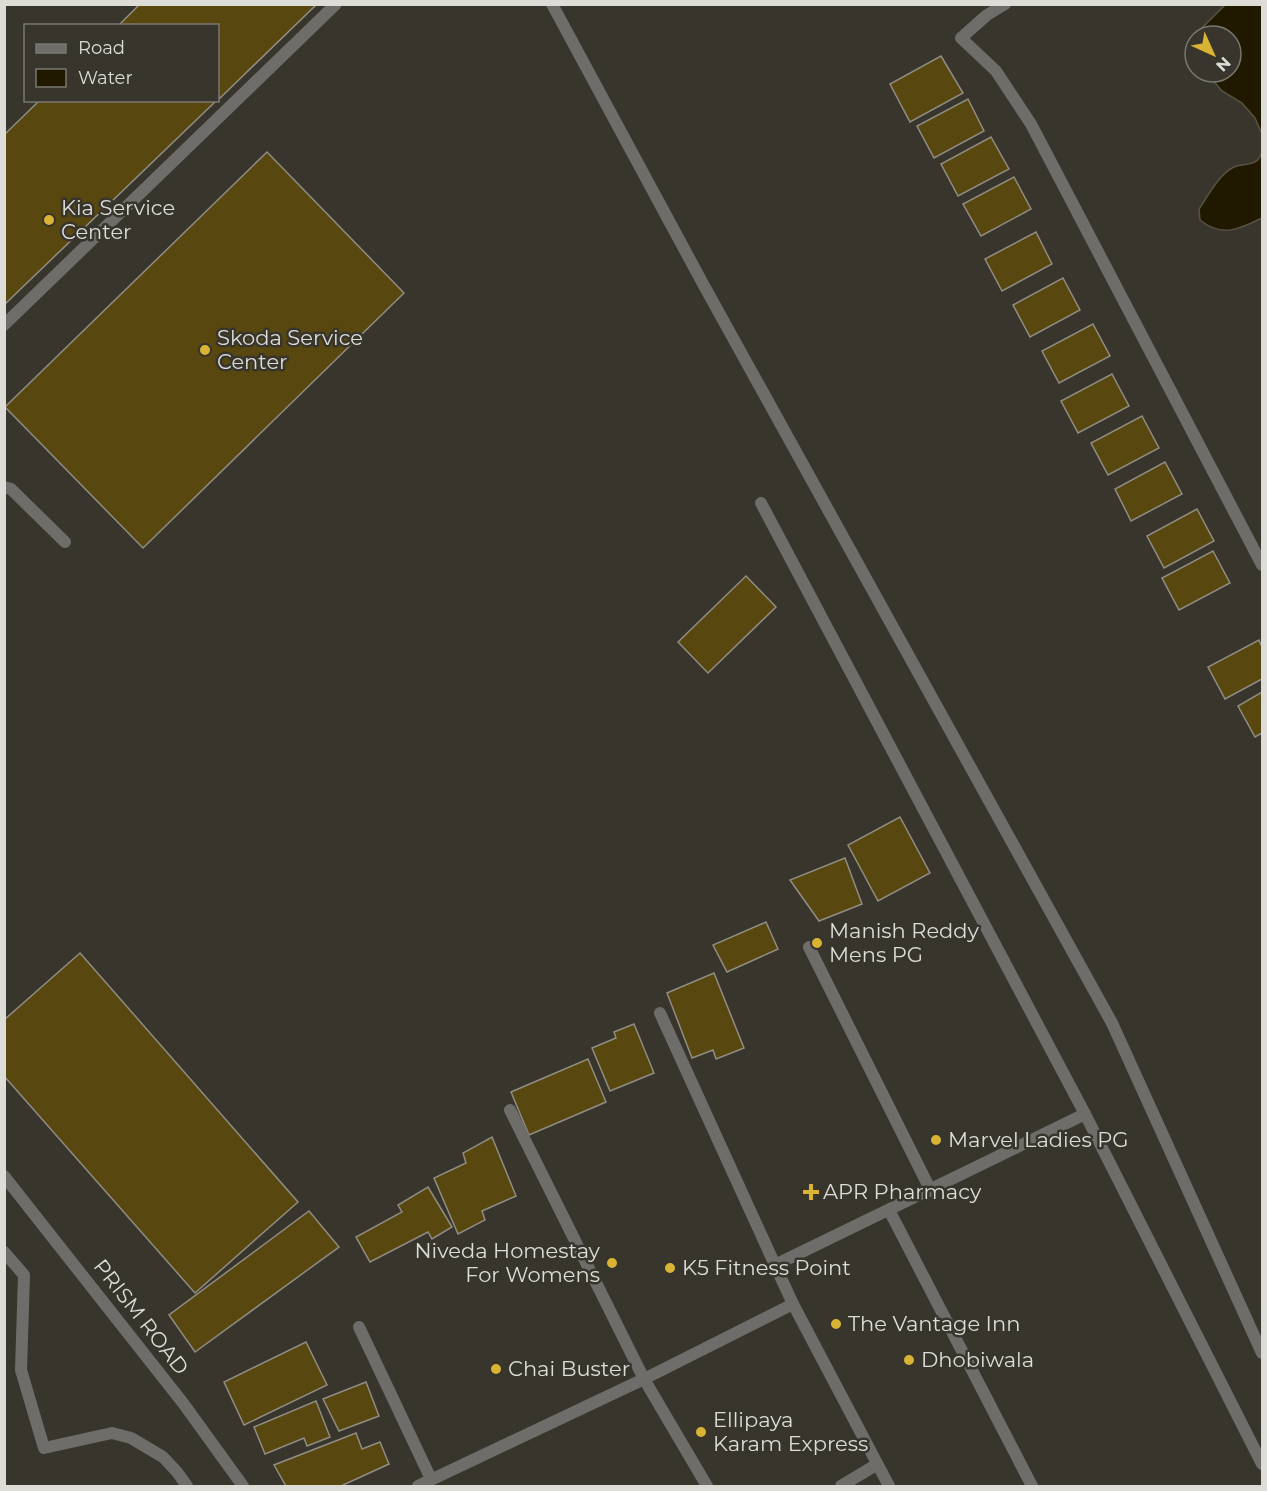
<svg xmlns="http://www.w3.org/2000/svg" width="1267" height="1491" viewBox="0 0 1267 1491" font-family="Montserrat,sans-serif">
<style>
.water{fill:#211800;stroke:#595340;stroke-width:1.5}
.building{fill:#58470f;stroke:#908d84;stroke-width:1.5}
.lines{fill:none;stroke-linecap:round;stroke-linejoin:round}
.service{stroke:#6f6d69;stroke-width:12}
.minor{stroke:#6f6d69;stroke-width:12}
.tertiary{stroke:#6f6d69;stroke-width:12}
.poi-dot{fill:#d9b334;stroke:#37352c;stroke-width:2}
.labels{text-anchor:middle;stroke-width:5;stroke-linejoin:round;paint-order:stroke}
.poi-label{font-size:21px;fill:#dddcd7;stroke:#37352c;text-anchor:start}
.street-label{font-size:21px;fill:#dddcd7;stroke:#37352c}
</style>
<rect width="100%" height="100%" fill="#37352c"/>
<!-- water -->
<g class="water">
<path d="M1226,4L1262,5V134L1255,118L1242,103L1222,91L1206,72H1231V36H1195V54L1191,48L1195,35Z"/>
<path d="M1262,152V218C1240,229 1222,238 1200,220L1199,209C1208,196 1219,174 1234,167C1246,162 1257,168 1262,152Z"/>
</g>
<!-- building -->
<g class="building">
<path d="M140,4H317L218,100V26H118Z"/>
<path d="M941,56L963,93L910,122L890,84Z"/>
<path d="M968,99L984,131L934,158L917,126Z"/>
<path d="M40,100H217L4,305V135Z"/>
<path d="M991,137L1009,169L958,196L941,164Z"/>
<path d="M267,152L404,293L143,548L5,407Z"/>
<path d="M1014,177L1031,209L981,236L963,204Z"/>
<path d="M1036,232L1052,264L1002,291L985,259Z"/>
<path d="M1063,278L1080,310L1030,337L1013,305Z"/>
<path d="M1093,324L1110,356L1059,383L1042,351Z"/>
<path d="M1112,374L1129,406L1078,433L1061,401Z"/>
<path d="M1142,416L1159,448L1108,475L1091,443Z"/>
<path d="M1165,462L1182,494L1131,521L1115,489Z"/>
<path d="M1197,509L1214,541L1164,568L1147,536Z"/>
<path d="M1213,551L1230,583L1179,610L1162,578Z"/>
<path d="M746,576L776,607L708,673L678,642Z"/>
<path d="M1259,640L1262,647V679L1225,699L1208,667Z"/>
<path d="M1262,692V733L1255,737L1238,706Z"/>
<path d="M900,817L930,873L878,901L848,845Z"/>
<path d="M845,858L862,904L819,921L790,880Z"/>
<path d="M766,922L778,949L727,972L713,945Z"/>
<path d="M80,953L298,1202L195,1293L4,1076V1020Z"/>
<path d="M714,973L744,1048L716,1059L713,1050L692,1058L667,993Z"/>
<path d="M634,1024L654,1073L610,1091L592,1048L616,1038L614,1032Z"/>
<path d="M588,1059L606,1102L529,1135L511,1092Z"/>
<path d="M492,1137L516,1196L482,1211L485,1220L458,1234L434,1178L466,1163L463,1153Z"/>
<path d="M428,1187L452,1227L432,1239L428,1232L370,1262L356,1237L402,1212L398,1205Z"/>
<path d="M309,1211L339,1247L195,1352L169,1315Z"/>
<path d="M306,1342L327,1385L244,1425L224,1382Z"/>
<path d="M366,1382L379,1416L339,1431L323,1399Z"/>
<path d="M316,1401L330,1437L307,1446L304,1438L265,1454L254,1427Z"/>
<path d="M356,1433L362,1449L380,1442L389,1464L341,1486H286L274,1465Z"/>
</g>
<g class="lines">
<!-- service -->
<g class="service">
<path d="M4,325L336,4"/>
<path d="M4,487L11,489L65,542"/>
<path d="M4,1252L24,1275L21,1370L44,1448L112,1433L131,1438L163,1457L177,1472L187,1486"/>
</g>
<!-- minor -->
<g class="minor">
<path d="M552,4L702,282L1112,1023L1262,1353"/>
<path d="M1005,4L987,15L961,38L996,71L1031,124L1262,565"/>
<path d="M761,503L1085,1114L1262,1464"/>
<path d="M809,947L931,1191"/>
<path d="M660,1013L775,1265"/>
<path d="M510,1110L644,1379L707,1486"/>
<path d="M889,1210L1032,1486"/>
<path d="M793,1304L889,1486"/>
<path d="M359,1327L431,1479"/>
<path d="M418,1486L644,1379L793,1304L775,1265L1085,1114"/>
<path d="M841,1486L876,1465"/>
</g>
<!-- tertiary -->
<path class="tertiary" d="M4,1176L183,1403L243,1486"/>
</g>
<!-- markers -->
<g class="poi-dot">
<circle cx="49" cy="220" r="6"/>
<circle cx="205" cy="350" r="6"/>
<circle cx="817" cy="943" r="6"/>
<circle cx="936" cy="1140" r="6"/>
<path d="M808 1183h6v6h6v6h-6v6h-6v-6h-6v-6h6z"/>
<circle cx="612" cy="1263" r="6"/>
<circle cx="670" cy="1268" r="6"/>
<circle cx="836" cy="1324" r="6"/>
<circle cx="909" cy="1360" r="6"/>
<circle cx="496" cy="1369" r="6"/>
<circle cx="701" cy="1432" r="6"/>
</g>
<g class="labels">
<!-- poi labels -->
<g class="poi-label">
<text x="61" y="215">Kia Service<tspan x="61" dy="24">Center</tspan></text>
<text x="217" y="345">Skoda Service<tspan x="217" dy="24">Center</tspan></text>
<text x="829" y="938">Manish Reddy<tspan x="829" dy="24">Mens PG</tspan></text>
<text x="948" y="1147">Marvel Ladies PG</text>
<text x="823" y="1199">APR Pharmacy</text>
<text x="600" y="1258" text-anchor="end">Niveda Homestay<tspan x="600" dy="24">For Womens</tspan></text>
<text x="682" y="1275">K5 Fitness Point</text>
<text x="848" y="1331">The Vantage Inn</text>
<text x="921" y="1367">Dhobiwala</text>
<text x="508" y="1376">Chai Buster</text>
<text x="713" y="1427">Ellipaya<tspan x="713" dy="24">Karam Express</tspan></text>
</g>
<!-- street labels -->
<g class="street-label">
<text transform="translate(141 1317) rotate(52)" y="7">PRISM ROAD</text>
</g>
</g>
<!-- border -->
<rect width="1267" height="1491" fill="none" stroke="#dddcd7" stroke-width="12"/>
<!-- legend -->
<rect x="24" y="24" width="195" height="78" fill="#37352c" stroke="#797870" stroke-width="1.5"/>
<rect x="36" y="44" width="30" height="9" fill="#6f6d69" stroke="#797870" stroke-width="1.5"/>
<text x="78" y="54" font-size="18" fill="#dddcd7">Road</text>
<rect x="36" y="69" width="30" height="18" fill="#211800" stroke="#797870" stroke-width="1.5"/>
<text x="78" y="84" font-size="18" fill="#dddcd7">Water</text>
<!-- north arrow -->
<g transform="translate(1213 54) rotate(135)"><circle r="28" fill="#37352c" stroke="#797870" stroke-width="1.5"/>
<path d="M0-4.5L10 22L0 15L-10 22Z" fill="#d9b334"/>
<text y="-9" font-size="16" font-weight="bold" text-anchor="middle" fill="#dddcd7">N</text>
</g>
</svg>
